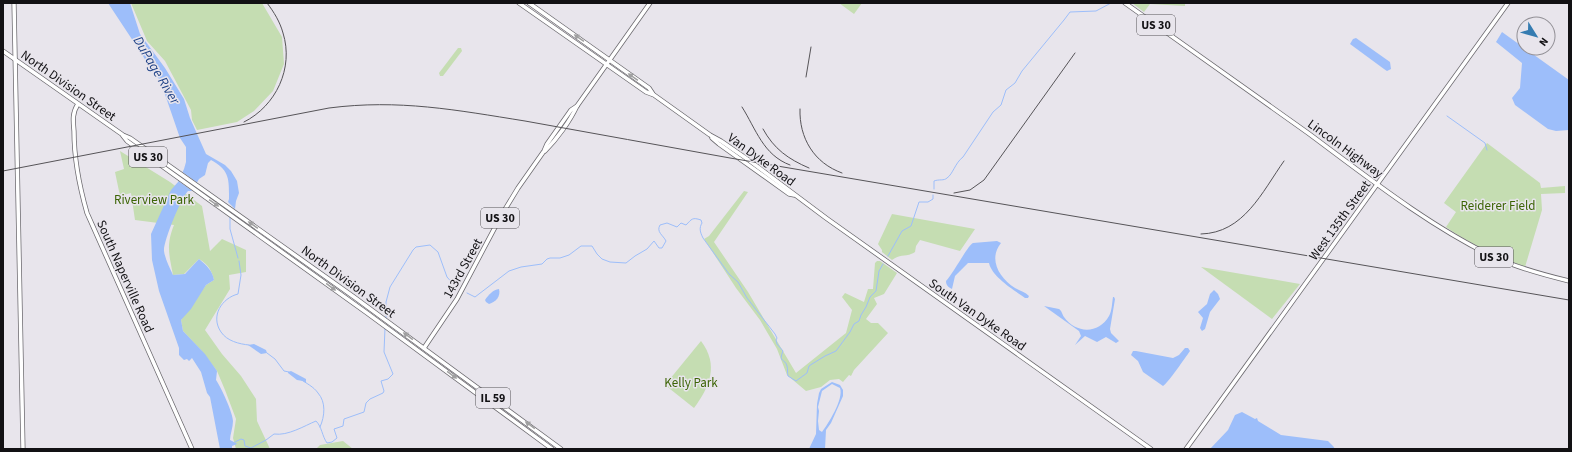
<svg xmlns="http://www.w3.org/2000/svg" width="1572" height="452" viewBox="0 0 1572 452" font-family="'Source Sans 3',sans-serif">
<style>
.green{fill:#c5ddb2}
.water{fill:#9dbefa;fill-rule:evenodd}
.pier{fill:#e8e5ec}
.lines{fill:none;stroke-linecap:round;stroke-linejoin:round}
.stream{stroke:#9dbefa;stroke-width:1}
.secondary-casing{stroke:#6c6a6f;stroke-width:5}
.primary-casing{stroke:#6c6a6f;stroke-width:5}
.secondary{stroke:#fff;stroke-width:3.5}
.primary{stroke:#fff;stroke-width:3.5}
.rail{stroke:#565458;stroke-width:1}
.oneway{fill:#a0a0a1}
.labels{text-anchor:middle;stroke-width:3;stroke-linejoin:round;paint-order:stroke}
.shield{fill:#e8e5ec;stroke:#525155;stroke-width:1}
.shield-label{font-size:12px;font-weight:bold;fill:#121114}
.street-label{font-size:13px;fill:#121114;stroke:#e8e5ec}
.park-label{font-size:13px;fill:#3c6405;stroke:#e8e5ec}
.water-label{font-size:14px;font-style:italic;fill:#1f4287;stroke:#e8e5ec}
</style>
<rect width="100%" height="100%" fill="#e8e5ec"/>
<!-- green -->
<g class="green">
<path d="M131,3H262L282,37L284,64L273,91L254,111L237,122L197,130L192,120L191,110L165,61L147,41Z"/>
<path d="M839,3H862L854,14Z"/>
<path d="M1132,3H1185V6L1150,4L1144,12Z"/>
<path d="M458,48H461L462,51L443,76H440L439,73Z"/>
<path d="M1487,143L1540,183L1541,188L1565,186V193L1541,194L1542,210L1525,267C1497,256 1470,244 1446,227L1456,212L1444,203Z"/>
<path d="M120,151L170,182L202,206L210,251L222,239L246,250V272L229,275L230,289L205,330L222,354L241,376L256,399L257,421L270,449H236L233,438L236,419L225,390L217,371L201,350L183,331L181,320L206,285L214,280C212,271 208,264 199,259L184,274L173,275C169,254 166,245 174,225L135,220L131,193L120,196L115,172L124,169Z"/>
<path d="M744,191L748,192L714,242L748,292L796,373L846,333L852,310L842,297L845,293L864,302L868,289H873L875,263L877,261H880L897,273L884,294L874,298L877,304L866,319L871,323H878L888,333L854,370L851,376L849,375L843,382L839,379L830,380L821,387L806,391L787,375L777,349L760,320L736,288L704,239L709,236Z"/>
<path d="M892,214L975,229L960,251L920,240L916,246L915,252C906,258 901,253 892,260L882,252V250L878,244Z"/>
<path d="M1201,267L1300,284L1272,319Z"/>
<path d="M701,341C719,365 710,386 694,408L665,385Z"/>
<path d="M343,441L353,449H316L320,445Z"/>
</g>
<!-- water -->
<g class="water">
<path d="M108,3H130L140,34L165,68L184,99L190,118L206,154L225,165L231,171L237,181L239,193L236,201L235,209L228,202L229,199C229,180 230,170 211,160L208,163L205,175L199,179L192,191H188C181,198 163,242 164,251C165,259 170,268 173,275L185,274L199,259C207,266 212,270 214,280L206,285L191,309L181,320L183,331L205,354L217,371L216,380C221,387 233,413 233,421C233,428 230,434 230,440L236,443L237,444L232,446V449H220L210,397L207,393L201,372L192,358L189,361L187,359L184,360L179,355V348L159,291L152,260L151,234L171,190L178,182L184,169L186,162V147L180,138L160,80L151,70L143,56Z"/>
<path d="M1502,32L1569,80V130L1556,131L1548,129L1515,105L1512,98L1520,88L1522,63L1496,42Z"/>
<path d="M1356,38L1390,62L1391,69L1387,71L1384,69L1350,44L1353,39Z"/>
<path d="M997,241L1001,243C988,259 999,278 1015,288C1020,291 1025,292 1029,296L1028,298H1025C1014,290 992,277 989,263H968L955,276L952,289C948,287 946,285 946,281C953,274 968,245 973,243Z"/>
<path d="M499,289C501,296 496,302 489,304L486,302L485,300C489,294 493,290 499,289Z"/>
<path d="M1214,290L1218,294L1220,299L1210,312L1205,329L1202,331L1200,328L1203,318L1198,312L1207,304L1210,294Z"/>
<path d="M1113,297H1114L1115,299L1110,329L1111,333L1119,341L1116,343L1106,337L1097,342L1085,336L1075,345L1081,336L1079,331L1044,306L1059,309C1062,311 1062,314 1064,317C1076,334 1099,334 1109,316C1112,311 1112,303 1113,297Z"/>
<path d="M254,344L266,350L267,353L261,354L248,345Z"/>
<path d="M1185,348H1188L1190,351C1185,358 1168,383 1163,386L1143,372L1138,361L1131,355L1133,351H1136L1173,358L1179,355Z"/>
<path d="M291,371L306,379V383L303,381L297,380L288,373V372Z"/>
<path d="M832,382L840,385L843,390V396L831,423L826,430L825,449H809L816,434L817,404L819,393L821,389ZM832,384L840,388C844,399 828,424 822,432L819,430L818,421L819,411L818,407L822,391Z"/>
<path d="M1242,412L1255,419L1257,418L1258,421L1281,435L1328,441L1333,446L1335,449H1210L1228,430L1235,415Z"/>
</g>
<!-- pier -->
<path class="pier" d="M181,171L199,184L194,192L177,180Z"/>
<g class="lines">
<!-- stream -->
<g class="stream">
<path d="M1447,116L1485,143L1487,150"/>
<path d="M934,189V181C939,179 944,181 947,178C953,174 955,163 963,157L993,112L1001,105L1006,90L1015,83L1022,71L1064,20L1070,12L1096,11L1111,3"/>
<path d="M230,216V229L238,258"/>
<path d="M888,256L902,231L911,226L919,202H928L933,199V195"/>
<path d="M239,261L241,275L238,294C222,298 210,316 221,332C227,341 239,344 249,345"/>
<path d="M467,293L475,297L509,271L521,267L542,264L547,259L550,258H560L569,255L581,246H592L597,254L602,259L610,262L626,263L635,256L647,249L654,241L659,248H662L666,241C663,235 656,232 660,225L667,223L677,227L681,223L686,225C692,219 692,217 701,220L702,223C699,228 700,232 703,238L729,274L738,282L747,298L775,334L777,338L776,340L777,344L783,351C778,363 785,358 787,366C788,369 787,373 788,376L796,381L807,373L809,366L812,364L825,356L836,351L850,332L854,324L859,321L861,315L866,307L870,297L876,291L879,271L883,264"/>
<path d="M386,319V302L390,287L413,250L416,247L430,245L438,252L447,277L455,286"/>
<path d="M267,353L275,359L284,371L289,372"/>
<path d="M300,379C306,383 314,387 318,393C326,402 325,416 320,427"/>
<path d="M235,442L241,439L244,440L245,446L251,448L266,440L274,434C288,436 304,426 316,421C322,427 322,436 327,443L332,442L337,438L334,429L343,426L344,419L364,412L366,403L370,399L383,393L384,391L381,381L388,379L393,374L384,352L385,328"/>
</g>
<!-- secondary casing -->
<g class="secondary-casing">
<g id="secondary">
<path d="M519,3L646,92L654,95L710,135L721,141L750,161L826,218L1151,449"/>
<path d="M529,3L649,88L653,94"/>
<path d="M78,104C72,113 73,121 74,131C74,160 79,185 87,213L192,449"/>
<path d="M712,138L719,144L789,194L794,195"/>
<path d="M1186,449L1508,3"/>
</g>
</g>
<!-- primary casing -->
<g class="primary-casing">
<g id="primary">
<path d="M14,3L23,449"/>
<path d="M1125,3C1186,46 1247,89 1308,133C1366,176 1429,226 1494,257C1518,268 1544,275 1569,281"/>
<path d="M3,51L123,135L130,138L354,297L561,449"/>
<path d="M123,136L127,141L367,313L552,449"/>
<path d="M545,151C557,139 570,121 577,106L650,3"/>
<path d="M424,348L457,299L501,216L518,188L544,151L547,144L571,110L577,106"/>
</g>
</g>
<!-- secondary -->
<use href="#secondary" class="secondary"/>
<!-- primary -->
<use href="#primary" class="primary"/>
<!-- rail -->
<g class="rail">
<path d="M806,77L811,47"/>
<path d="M742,107C756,129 763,155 790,165"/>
<path d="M800,109C799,138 814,163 842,173"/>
<path d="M244,122C276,106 294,68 283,33C280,22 274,12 267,3"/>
<path d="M763,129C774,149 788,159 809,168"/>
<path d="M3,171L329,108C399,99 456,110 525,121C593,133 662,146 730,158L1569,300"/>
<path d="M954,193L970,190L984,180L1075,53"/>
<path d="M1201,234C1244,233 1262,192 1284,161"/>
</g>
</g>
<!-- one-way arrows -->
<defs><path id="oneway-solid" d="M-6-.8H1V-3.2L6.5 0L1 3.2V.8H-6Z"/></defs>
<g class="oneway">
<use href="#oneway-solid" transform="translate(579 38) rotate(-145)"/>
<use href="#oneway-solid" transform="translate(633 77) rotate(-145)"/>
<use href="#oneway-solid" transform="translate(214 203) rotate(35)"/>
<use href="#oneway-solid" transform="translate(253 225) rotate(-145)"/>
<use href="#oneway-solid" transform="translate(331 287) rotate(36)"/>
<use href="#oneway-solid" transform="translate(408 336) rotate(-144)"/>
<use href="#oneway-solid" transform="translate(452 375) rotate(36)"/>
<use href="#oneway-solid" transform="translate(530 425) rotate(-144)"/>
</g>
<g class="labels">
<!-- shield labels -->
<g class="shield">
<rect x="1137" y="15" width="38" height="20" rx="3"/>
<rect x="129" y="147" width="38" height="20" rx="3"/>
<rect x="481" y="208" width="38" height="20" rx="3"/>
<rect x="1475" y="247" width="38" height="20" rx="3"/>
<rect x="476" y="388" width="34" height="20" rx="3"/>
</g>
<g class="shield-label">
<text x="1156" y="29">US 30</text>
<text x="148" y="161">US 30</text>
<text x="500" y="222">US 30</text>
<text x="1494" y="261">US 30</text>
<text x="493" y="402">IL 59</text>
</g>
<!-- street labels -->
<g class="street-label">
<text transform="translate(69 85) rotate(35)" y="5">North Division Street</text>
<text transform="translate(1346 148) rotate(36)" y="5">Lincoln Highway</text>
<text transform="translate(762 159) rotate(36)" y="5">Van Dyke Road</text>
<text transform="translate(1339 220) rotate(-54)" y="5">West 135th Street</text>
<text transform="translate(462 268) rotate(-61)" y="5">143rd Street</text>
<text transform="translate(126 276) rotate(66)" y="5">South Naperville Road</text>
<text transform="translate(349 281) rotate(36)" y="5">North Division Street</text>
<text transform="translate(978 314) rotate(35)" y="5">South Van Dyke Road</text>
</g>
<!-- park labels -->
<g class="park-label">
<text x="154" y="204">Riverview Park</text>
<text x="1498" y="210">Reiderer Field</text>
<text x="691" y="387">Kelly Park</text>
</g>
<!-- water labels -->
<g class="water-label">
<text transform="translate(157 70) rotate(59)" y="5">DuPage River</text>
</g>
</g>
<!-- border -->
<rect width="1572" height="452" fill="none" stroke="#121114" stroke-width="8"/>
<!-- north arrow -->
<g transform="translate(1536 36) rotate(127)"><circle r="19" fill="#e8e5ec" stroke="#929096"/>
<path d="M0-3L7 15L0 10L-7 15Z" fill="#357cb1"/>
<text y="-6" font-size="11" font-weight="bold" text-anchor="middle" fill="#121114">N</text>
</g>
</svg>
